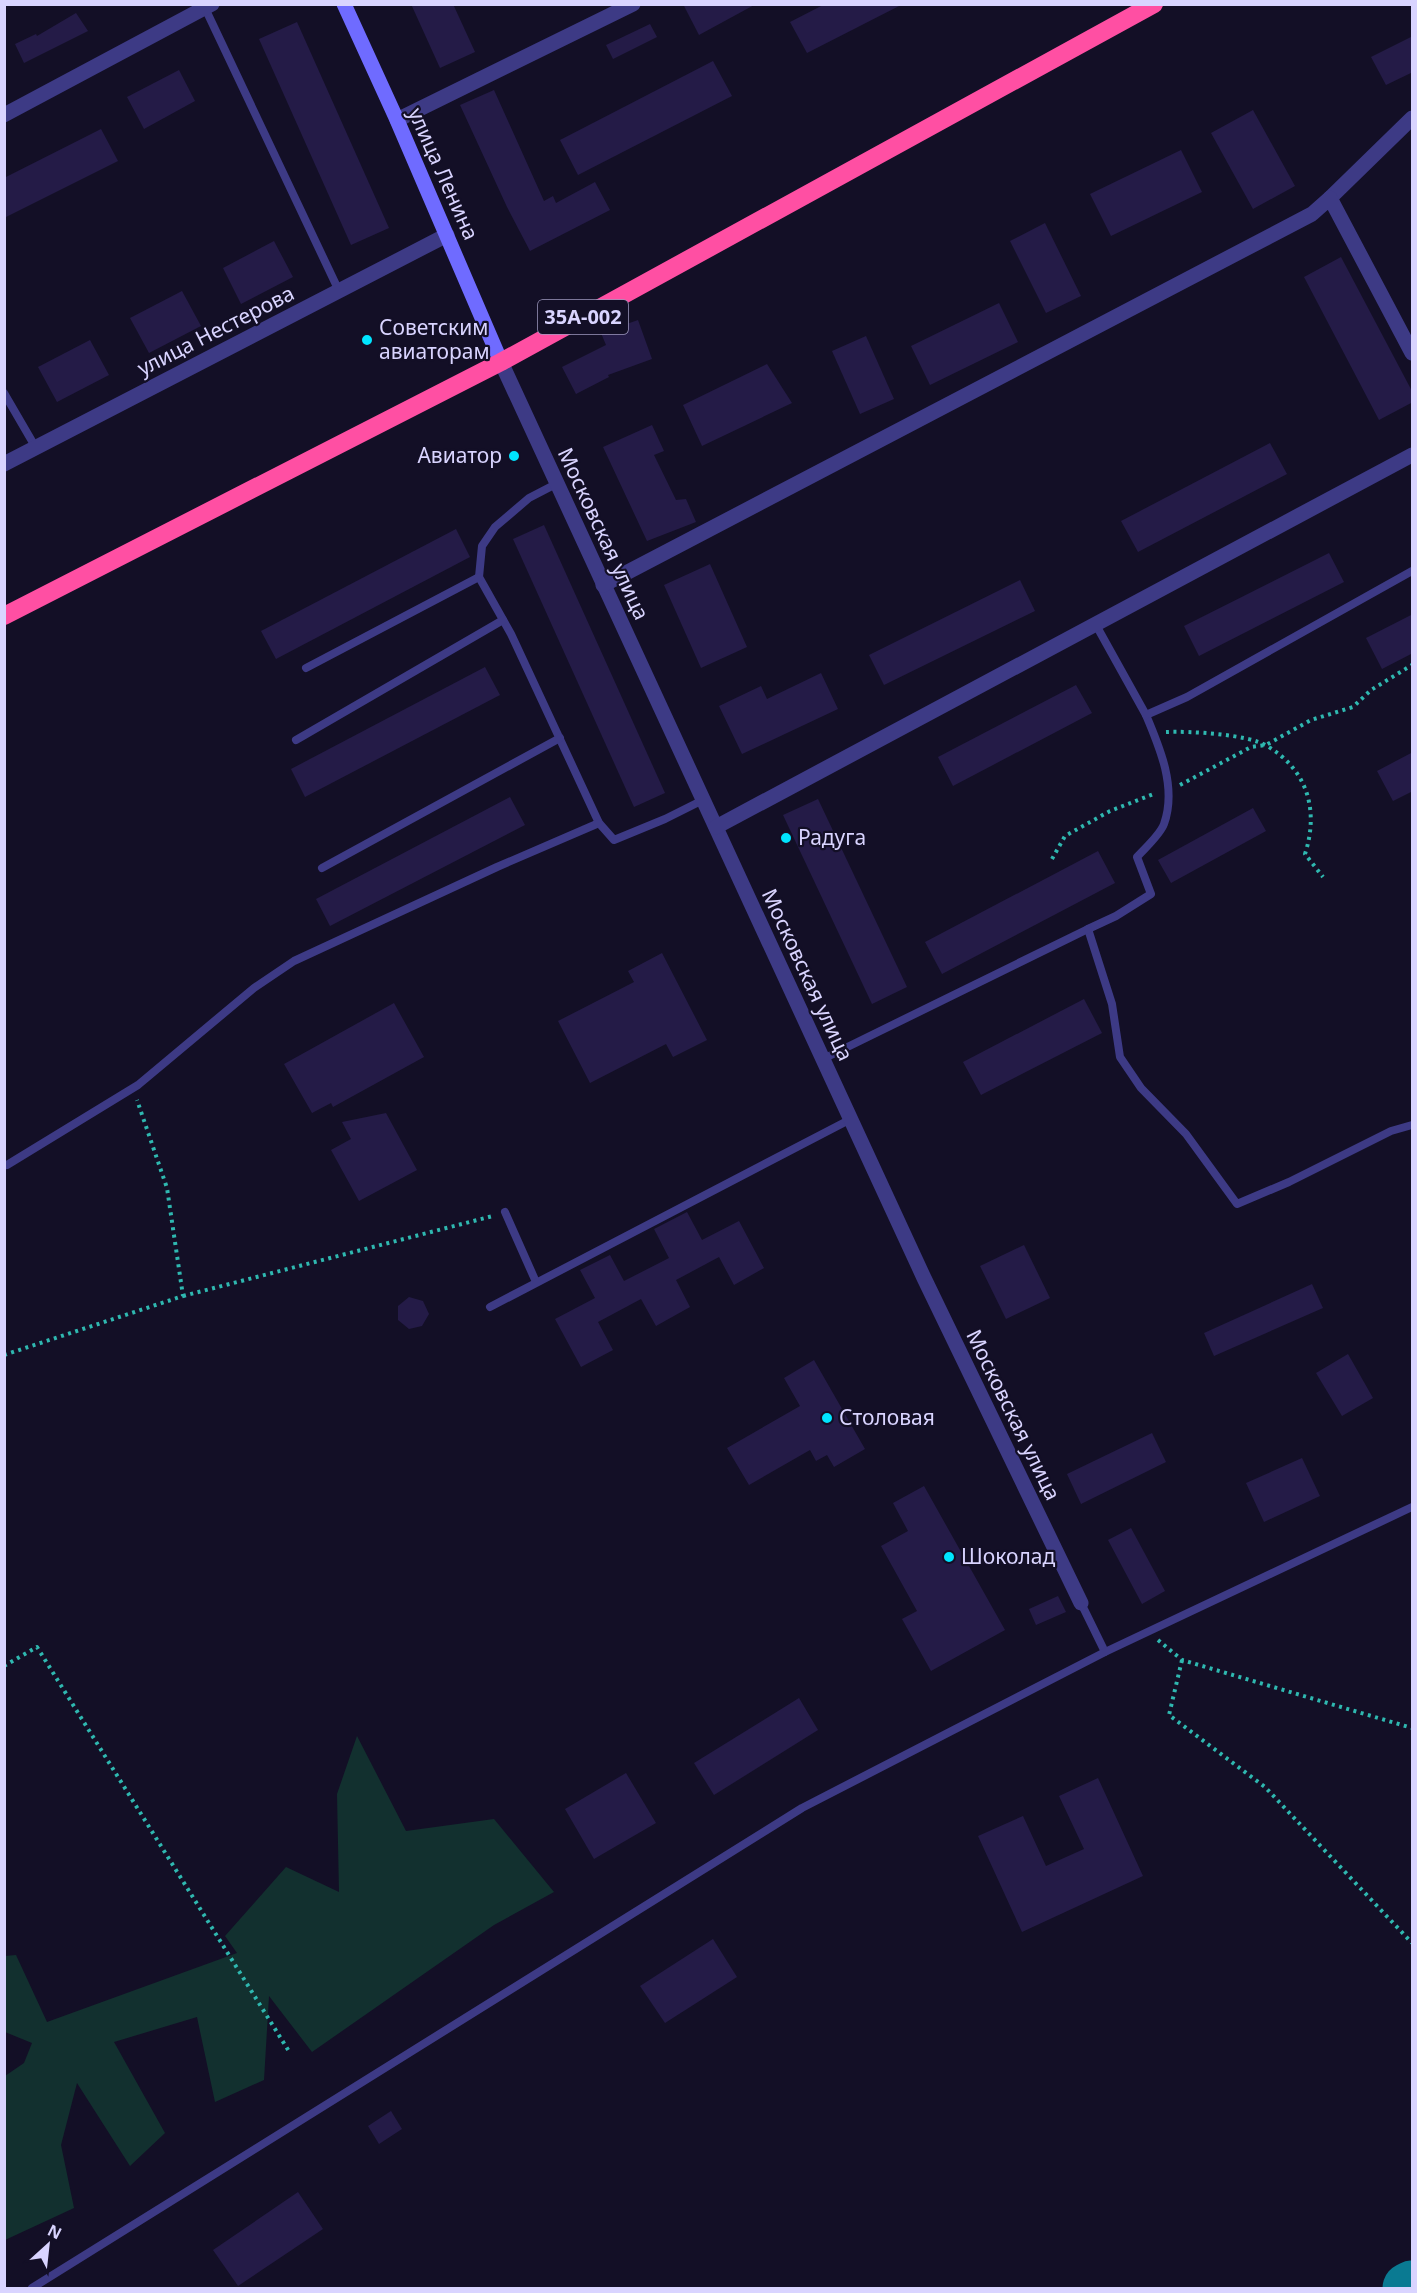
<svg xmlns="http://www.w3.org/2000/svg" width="1417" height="2293" viewBox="0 0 1417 2293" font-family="'Noto Sans',sans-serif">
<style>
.green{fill:#12302f}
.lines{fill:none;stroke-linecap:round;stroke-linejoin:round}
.taxiway{stroke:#0a7a92;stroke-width:51}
.building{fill:#241b47}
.path{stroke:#2fb8b0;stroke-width:4;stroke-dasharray:3 4.5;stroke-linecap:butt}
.lane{stroke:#3d3a85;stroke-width:8}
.street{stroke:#3d3a85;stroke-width:15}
.secondary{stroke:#6f6bff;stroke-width:15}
.highway{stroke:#ff4fa3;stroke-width:18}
.poi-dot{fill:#00e5ff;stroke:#130f26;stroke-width:2}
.labels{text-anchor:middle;stroke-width:4.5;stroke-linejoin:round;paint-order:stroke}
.shield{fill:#130f26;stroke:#9e99be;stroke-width:1.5}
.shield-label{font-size:20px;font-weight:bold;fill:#d9d4ff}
.street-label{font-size:21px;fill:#d9d4ff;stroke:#130f26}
.poi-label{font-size:21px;fill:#d9d4ff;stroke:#130f26;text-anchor:start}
</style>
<rect width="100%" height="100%" fill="#130f26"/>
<!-- green -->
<path class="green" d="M357,1736L406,1831L494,1819L554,1892L494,1925L312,2052L269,1996L264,2080L215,2102L197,2017L114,2042L165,2133L130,2166L77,2083L61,2145L74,2208L5,2240V2076L24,2063L32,2043L5,2032V1956L16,1955L47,2022L237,1953L225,1936L286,1867L339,1892L337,1794Z"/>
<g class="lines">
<!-- taxiway -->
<path class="taxiway" d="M1408,2288L1412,2286"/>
</g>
<!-- building -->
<g class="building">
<path d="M411,4H453L475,52L440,68Z"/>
<path d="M683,4H756L699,35Z"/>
<path d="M825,4H903L807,53L790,22Z"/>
<path d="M76,13L88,31L24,63L15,44L36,34L37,36Z"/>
<path d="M297,22L389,228L351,245L259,39Z"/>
<path d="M650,24L657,37L613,59L606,45Z"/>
<path d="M1413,36V72L1386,85L1371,57Z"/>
<path d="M713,61L732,96L578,175L560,140Z"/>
<path d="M179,70L195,101L144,129L127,97Z"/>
<path d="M494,90L544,201L553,196L556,203L595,182L610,210L530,251L507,207L460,105Z"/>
<path d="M1253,110L1295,186L1253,209L1211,133Z"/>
<path d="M101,129L118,161L4,218V178Z"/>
<path d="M1181,150L1202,192L1111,236L1090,194Z"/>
<path d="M1045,223L1081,296L1046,313L1010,241Z"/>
<path d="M274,241L293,277L241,304L223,268Z"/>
<path d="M1341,257L1413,393V402L1379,420L1304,277Z"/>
<path d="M182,291L201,326L149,353L130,318Z"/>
<path d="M999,303L1018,342L930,385L911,346Z"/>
<path d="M638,320L652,359L608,375L609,377L576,394L562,367L606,345L601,333Z"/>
<path d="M866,336L894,399L860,414L832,351Z"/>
<path d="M90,340L109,375L57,402L38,367Z"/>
<path d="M767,364L792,403L702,446L683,405Z"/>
<path d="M652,425L664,451L654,455L676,500L686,499L696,522L647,541L603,447Z"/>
<path d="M1270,443L1287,474L1138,552L1121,521Z"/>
<path d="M544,525L665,793L634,807L513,539Z"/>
<path d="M456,529L470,557L276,659L261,631Z"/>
<path d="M1329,553L1344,582L1199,656L1184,626Z"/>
<path d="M710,564L747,647L701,668L664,585Z"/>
<path d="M1020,580L1035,611L884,685L869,655Z"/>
<path d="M1413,614V653L1382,669L1366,638Z"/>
<path d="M485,667L500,695L305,797L291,769Z"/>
<path d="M821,673L838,709L742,754L719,706L761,686L767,699Z"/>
<path d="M1076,685L1092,713L953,786L938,757Z"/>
<path d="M1413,752V791L1393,801L1377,771Z"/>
<path d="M510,797L525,825L330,926L316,899Z"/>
<path d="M818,799L907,987L872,1004L783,815Z"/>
<path d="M1253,808L1266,831L1171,883L1158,860Z"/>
<path d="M1098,851L1115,883L942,974L925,942Z"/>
<path d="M662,953L707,1040L673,1057L666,1044L590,1083L558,1021L634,982L628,971Z"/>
<path d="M1084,999L1102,1033L981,1095L963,1062Z"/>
<path d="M394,1003L424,1057L333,1107L331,1103L312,1113L284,1064Z"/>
<path d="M386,1113L417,1170L359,1201L331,1150L351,1139L342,1122Z"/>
<path d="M687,1212L702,1240L739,1221L764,1268L734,1285L719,1257L676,1280L690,1307L656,1326L641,1299L598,1322L613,1350L581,1367L555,1319L595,1298L580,1270L610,1255L624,1281L669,1258L654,1229Z"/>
<path d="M1024,1245L1050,1298L1006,1319L980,1266Z"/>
<path d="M1312,1284L1323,1308L1214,1356L1204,1333Z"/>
<path d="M409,1297L423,1301L429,1314L422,1326L409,1329L398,1320V1306Z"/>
<path d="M1348,1354L1373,1398L1342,1416L1316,1373Z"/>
<path d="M814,1360L865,1449L834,1467L827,1455L816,1461L810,1450L749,1485L727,1448L800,1406L784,1378Z"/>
<path d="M1152,1433L1166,1462L1081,1504L1067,1474Z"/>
<path d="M1302,1458L1320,1496L1264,1522L1246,1483Z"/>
<path d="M924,1486L1005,1630L931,1671L902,1619L917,1611L881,1546L908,1531L893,1503Z"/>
<path d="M1131,1528L1165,1591L1142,1604L1108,1540Z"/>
<path d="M1058,1596L1066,1612L1036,1625L1029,1609Z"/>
<path d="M799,1698L818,1730L714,1795L694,1763Z"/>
<path d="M626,1773L656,1823L594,1859L565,1809Z"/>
<path d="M1098,1778L1143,1876L1022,1932L978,1836L1023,1816L1046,1866L1084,1849L1059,1796Z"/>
<path d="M713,1939L737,1977L665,2023L640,1986Z"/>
<path d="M391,2111L402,2129L379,2144L368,2126Z"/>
<path d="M298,2192L323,2229L238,2286L213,2250Z"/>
</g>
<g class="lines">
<!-- path -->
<g class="path">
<path d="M1166,732C1189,731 1248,734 1267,746C1308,770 1319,811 1305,854L1323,877"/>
<path d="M1180,785L1251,747L1266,745L1311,720L1353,707L1371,690L1412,665"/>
<path d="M1052,859L1065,836L1110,811L1156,793"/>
<path d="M183,1296L493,1216"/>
<path d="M4,1355L183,1296L167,1188L137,1100"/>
<path d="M1158,1640L1182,1660L1412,1728"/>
<path d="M1182,1660L1169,1715L1265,1787L1412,1943"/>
<path d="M4,1666L37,1647L290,2053"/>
</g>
<!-- lane -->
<g class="lane">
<path d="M205,8L339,291"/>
<path d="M4,393L36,448"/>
<path d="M556,484L529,498L495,527L482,546L479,577L511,634L599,823L614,840L665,819L703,800"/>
<path d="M1412,571L1187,697L1146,715C1160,748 1177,788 1164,824C1160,835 1145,848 1137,857L1151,894L1116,916L1088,929L1112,1004L1120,1057L1141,1088L1186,1134L1237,1204L1289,1182L1391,1131L1412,1125"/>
<path d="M1096,625L1146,715"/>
<path d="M306,668L479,577"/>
<path d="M296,740L503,620"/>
<path d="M322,868L560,738"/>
<path d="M823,1059L1088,929"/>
<path d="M7,1165L138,1085L254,988L294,961L497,867L599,823"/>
<path d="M505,1212L536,1282"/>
<path d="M490,1307L851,1119"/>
<path d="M1081,1603L1105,1652"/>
<path d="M32,2288L802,1808L1105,1652L1412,1507"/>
</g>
<!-- street -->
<g class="street">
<path d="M4,115L212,4"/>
<path d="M397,120L633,4"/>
<path d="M1330,198L1412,118"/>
<path d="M501,362L924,1278L1081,1603"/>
<path d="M4,464L447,235"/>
<path d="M603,585L1312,214L1330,198L1412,353"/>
<path d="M716,827L1412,455"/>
</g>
<!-- secondary -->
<path class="secondary" d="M344,4L397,120L501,362"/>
<!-- highway -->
<path class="highway" d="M4,616L501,362L1154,4"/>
</g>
<!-- markers -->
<g class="poi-dot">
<circle cx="367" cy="340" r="6"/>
<circle cx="514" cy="456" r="6"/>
<circle cx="786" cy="838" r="6"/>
<circle cx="827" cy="1418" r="6"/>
<circle cx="949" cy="1557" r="6"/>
</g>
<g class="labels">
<!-- shield labels -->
<rect class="shield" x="538" y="300" width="90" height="34" rx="4.5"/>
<g class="shield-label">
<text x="583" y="324">35А-002</text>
</g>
<!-- street labels -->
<g class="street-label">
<text transform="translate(443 174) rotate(66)" y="7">улица Ленина</text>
<text transform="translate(216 331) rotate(-27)" y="7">улица Нестерова</text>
<text transform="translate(603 534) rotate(65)" y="7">Московская улица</text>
<text transform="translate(807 975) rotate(65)" y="7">Московская улица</text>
<text transform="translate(1013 1415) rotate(64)" y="7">Московская улица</text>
</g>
<!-- poi labels -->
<g class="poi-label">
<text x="379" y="335">Советским<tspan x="379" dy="24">авиаторам</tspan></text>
<text x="502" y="463" text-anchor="end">Авиатор</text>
<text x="798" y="845">Радуга</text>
<text x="839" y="1425">Столовая</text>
<text x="961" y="1564">Шоколад</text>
</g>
</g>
<!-- border -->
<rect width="1417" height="2293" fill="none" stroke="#d9d4ff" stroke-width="12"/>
<!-- north arrow -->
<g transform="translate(48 2245) rotate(27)" stroke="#130f26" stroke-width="4.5" paint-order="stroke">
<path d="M0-4.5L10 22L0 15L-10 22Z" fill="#d9d4ff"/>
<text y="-9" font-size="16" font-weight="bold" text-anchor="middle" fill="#d9d4ff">N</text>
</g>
</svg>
